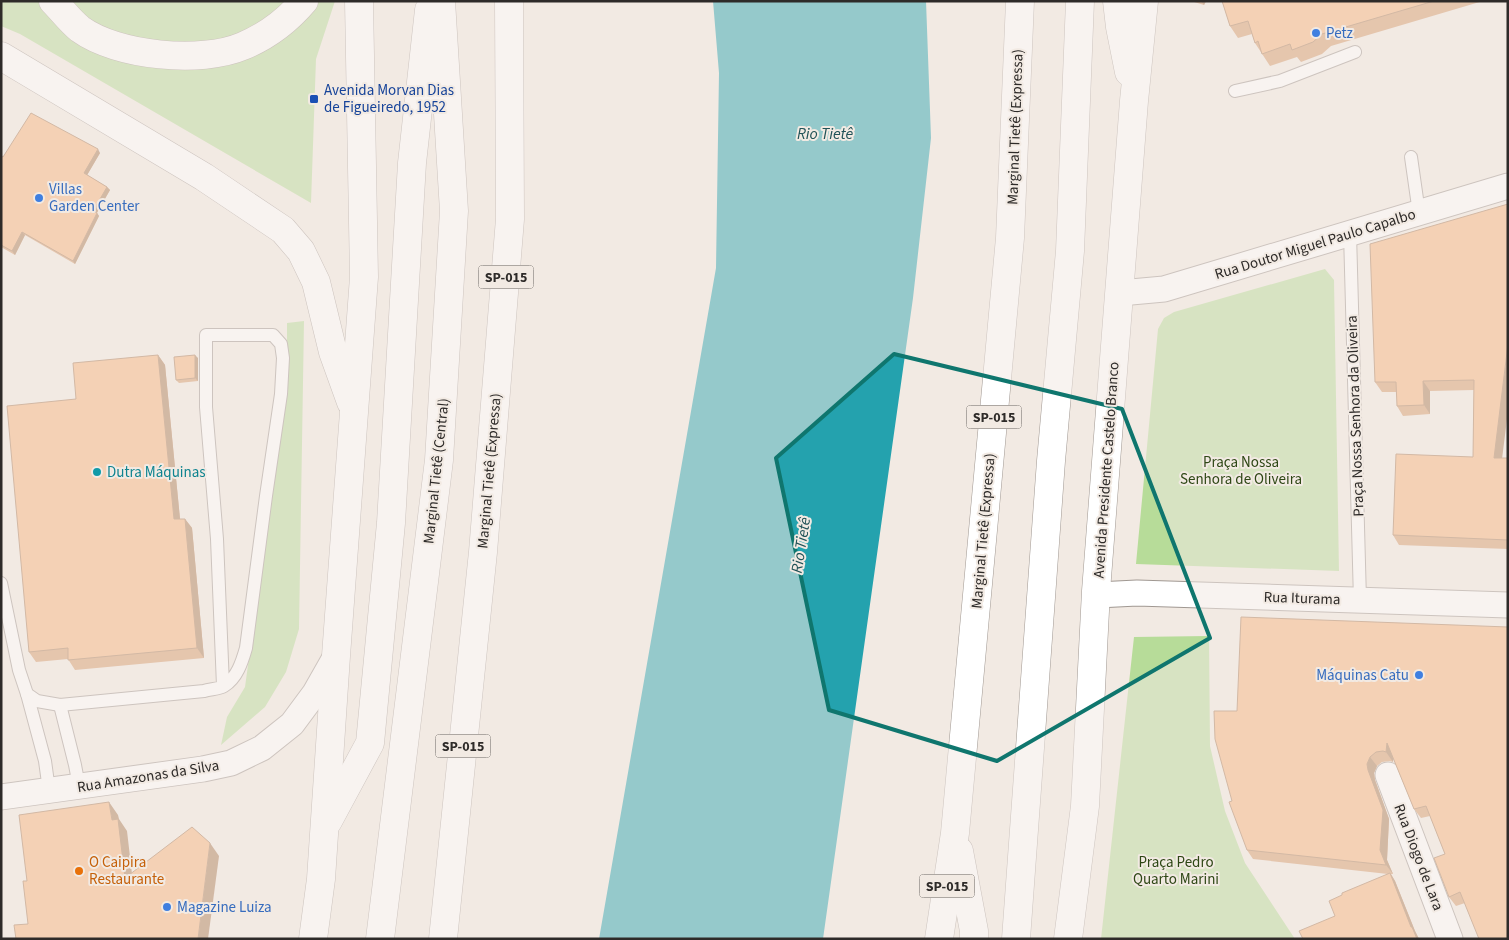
<svg xmlns="http://www.w3.org/2000/svg" width="1509" height="940" viewBox="0 0 1509 940" font-family="'Source Sans 3',sans-serif">
<style>
.green{fill:#b7dc99}
.water{fill:#24a2ae}
.lines{fill:none;stroke-linecap:round;stroke-linejoin:round}
.lane-casing{stroke:#a09892;stroke-width:14}
.street-casing{stroke:#a09892;stroke-width:27}
.highway-casing{stroke:#a09892;stroke-width:29}
.lane{stroke:#fff;stroke-width:12}
.street{stroke:#fff;stroke-width:25}
.highway{stroke:#fff;stroke-width:28}
.wall{fill:#d49b6c}
.shaded-wall{fill:#ac7e58}
.building{fill:#f6b47d;stroke:#ac7e58}
.marked{fill:none;stroke:#0f766e;stroke-width:4;stroke-linejoin:round}
.shop-dot{fill:#3f7fe0;stroke:#f2eae3;stroke-width:2}
.transit-dot{fill:#1a4fb4;stroke:#f2eae3;stroke-width:2}
.culture-dot{fill:#0f9aa8;stroke:#f2eae3;stroke-width:2}
.food-dot{fill:#e8710a;stroke:#f2eae3;stroke-width:2}
.labels{text-anchor:middle;stroke-width:4;stroke-linejoin:round;paint-order:stroke}
.shield{fill:#f2eae3;stroke:#696461;stroke-width:1}
.shield-label{font-size:14px;font-weight:bold;fill:#2e2b29}
.shop-label{font-size:15px;fill:#366cbe;stroke:#f2eae3;text-anchor:start}
.transit-label{font-size:15px;fill:#164399;stroke:#f2eae3;text-anchor:start}
.street-label{font-size:15px;fill:#2e2b29;stroke:#f2eae3}
.park-label{font-size:15px;fill:#2e4715;stroke:#f2eae3}
.culture-label{font-size:15px;fill:#0d838f;stroke:#f2eae3;text-anchor:start}
.food-label{font-size:15px;fill:#c56008;stroke:#f2eae3;text-anchor:start}
.water-label{font-size:16px;font-style:italic;fill:#205257;stroke:#f2eae3}
</style>
<rect width="100%" height="100%" fill="#f2eae3"/>
<!-- green -->
<g class="green">
<path d="M1,1H335L316,59L311,203L20,34L1,26Z"/>
<path d="M1325,269L1334,280L1339,571L1136,564L1158,329L1164,318L1174,312Z"/>
<path d="M304,321L299,629L286,672L265,707L221,745L227,717L245,687L287,380V323Z"/>
<path d="M1209,636L1210,746L1225,811L1245,863L1295,939H1101L1134,637Z"/>
</g>
<!-- water -->
<path class="water" d="M713,1H926L931,138L913,298L823,939H599L716,268L719,73Z"/>
<g class="lines">
<!-- lane casing -->
<g class="lane-casing">
<g id="lane">
<path d="M1235,91L1280,81L1355,52"/>
<path d="M1411,157L1419,213"/>
<path d="M1350,233L1360,600"/>
<path d="M1,583L19,670L27,694L37,701L60,705L204,691C210,689 219,689 224,686C237,678 242,662 246,648L266,496L281,394L283,358L281,344L273,335H206V407L217,539L223,686"/>
<path d="M27,694L45,761L49,790"/>
<path d="M60,705L75,765L79,786"/>
</g>
</g>
<!-- street casing -->
<g class="street-casing">
<g id="street">
<path d="M1120,293L1164,289L1508,186"/>
<path d="M1097,595L1137,593L1508,605"/>
<path d="M1388,775L1450,939"/>
<path d="M1,797L203,769L231,763L262,748L292,724L315,693L336,656"/>
</g>
</g>
<!-- highway casing -->
<g class="highway-casing">
<g id="highway">
<path d="M53,1C62,10 70,21 80,29C117,56 201,64 243,46C267,36 287,21 304,1"/>
<path d="M1117,1L1120,27L1129,72"/>
<path d="M1,56L204,177L283,230L301,251L316,282L333,352L351,402"/>
<path d="M328,821L370,743L391,523L412,163L429,10"/>
<path d="M959,851L974,931V939"/>
<path d="M313,939L321,879L336,656L364,277L359,1"/>
<path d="M380,939L439,460L454,211L441,1"/>
<path d="M443,939L483,552L510,219L509,1"/>
<path d="M939,939L955,833L1010,238L1020,1"/>
<path d="M1016,939L1051,461L1070,251L1080,1"/>
<path d="M1068,939L1085,806L1096,591L1134,101L1144,1"/>
</g>
</g>
<!-- lane -->
<use href="#lane" class="lane"/>
<!-- street -->
<use href="#street" class="street"/>
<!-- highway -->
<use href="#highway" class="highway"/>
</g>
<!-- wall -->
<g class="wall">
<path d="M1191,1H1206L1204,5Z"/>
<path d="M1222,1H1483L1331,46L1322,54L1301,62L1297,57L1270,66L1255,43L1252,34L1238,38L1230,26Z"/>
<path d="M100,153L87,175L107,187L110,190L97,213L99,216L75,264L25,235L15,255L1,247V156L3,157Z"/>
<path d="M1508,204L1502,458H1508V549L1399,545L1393,535L1473,457L1474,390L1430,391V414L1403,416L1397,406V392H1382L1375,382Z"/>
<path d="M158,355L165,365L180,519H185L192,528L204,658L75,670L68,659L36,662L29,652L76,399Z"/>
<path d="M198,358V381L179,383L176,380Z"/>
<path d="M1508,627L1465,903L1456,906L1449,897L1445,854L1430,816L1421,818L1414,809L1393,758V762L1390,761L1382,762L1377,766L1374,773L1375,780L1389,819L1387,860L1393,874H1391L1395,881L1415,931L1419,939H1303L1335,916L1388,874L1253,859L1247,850L1232,801L1237,711Z"/>
</g>
<!-- shaded-wall -->
<g class="shaded-wall">
<path d="M1201,1H1206L1204,5Z"/>
<path d="M98,149L100,153L86,177L84,173Z"/>
<path d="M107,187L110,190L96,214L93,211Z"/>
<path d="M97,213L99,216L75,264L73,261Z"/>
<path d="M22,232L25,235L15,255L12,251Z"/>
<path d="M1508,344V411L1501,467L1494,458Z"/>
<path d="M158,355L165,365L181,529L174,519Z"/>
<path d="M195,355L198,358V381L195,378Z"/>
<path d="M1423,381L1430,391V414L1424,405Z"/>
<path d="M185,519L192,528L204,658L197,648Z"/>
<path d="M1387,743L1394,752L1393,762L1386,752Z"/>
<path d="M1370,757L1377,766L1374,773L1375,780L1389,819L1387,860L1393,874L1386,865L1380,850L1367,764Z"/>
<path d="M109,802L118,815L119,819L127,831L134,891L125,878L112,820Z"/>
<path d="M210,843L219,856L208,939H198Z"/>
<path d="M1390,873L1395,881L1415,931L1419,939H1417L1411,927Z"/>
</g>
<!-- building -->
<g class="building">
<path d="M1222,1H1434L1322,34L1313,42L1292,50L1290,44L1262,54L1258,41L1255,43L1248,21L1230,26Z"/>
<path d="M31,113L98,149L84,173L107,187L93,211L97,213L73,261L22,232L12,251L1,245V156L3,157Z"/>
<path d="M1508,204V344L1494,458H1508V540L1393,535L1396,454L1473,457L1474,380L1423,381L1424,405L1397,406L1396,382H1375L1370,244Z"/>
<path d="M158,355L174,519H185L197,648L68,660V648L29,652L7,406L76,399L73,363Z"/>
<path d="M195,355V378L176,380L174,357Z"/>
<path d="M1241,617L1508,627V939H1479L1460,892L1449,897L1434,858L1445,854L1426,806L1414,809L1387,743L1386,752L1383,751L1376,752L1370,757L1367,764L1368,770L1383,810L1380,850L1386,865L1247,850L1229,802L1232,801L1215,739L1214,711H1237Z"/>
<path d="M109,802L112,820L118,819L125,878L192,827L210,843L198,939H16L14,925L28,924L23,881H27L19,815Z"/>
<path d="M1390,873L1411,927H1412L1417,939H1303L1299,931L1335,916L1329,901L1342,895V893Z"/>
</g>
<!-- marked area -->
<path d="M0 0H1509V940H0ZM894,354L1122,409L1210,638L997,761L829,710L776,458Z" fill="#f2eae3" fill-opacity=".55" fill-rule="evenodd"/>
<path class="marked" d="M894,354L1122,409L1210,638L997,761L829,710L776,458Z"/>
<!-- markers -->
<g class="shop-dot">
<circle cx="1316" cy="33" r="5"/>
<circle cx="39" cy="198" r="5"/>
<circle cx="1419" cy="675" r="5"/>
<circle cx="167" cy="907" r="5"/>
</g>
<rect class="transit-dot" x="309" y="94" width="10" height="10" rx="2.5"/>
<circle class="culture-dot" cx="97" cy="472" r="5"/>
<circle class="food-dot" cx="79" cy="871" r="5"/>
<g class="labels">
<!-- shield labels -->
<g class="shield">
<rect x="478.5" y="265.5" width="55" height="23" rx="4"/>
<rect x="966.5" y="405.5" width="55" height="23" rx="4"/>
<rect x="435.5" y="734.5" width="55" height="23" rx="4"/>
<rect x="919.5" y="874.5" width="55" height="23" rx="4"/>
</g>
<g class="shield-label">
<text x="506" y="282">SP-015</text>
<text x="994" y="422">SP-015</text>
<text x="463" y="751">SP-015</text>
<text x="947" y="891">SP-015</text>
</g>
<!-- shop labels -->
<g class="shop-label">
<text x="1326" y="38">Petz</text>
<text x="49" y="194">Villas<tspan x="49" dy="17">Garden Center</tspan></text>
<text x="1409" y="680" text-anchor="end">Máquinas Catu</text>
<text x="177" y="912">Magazine Luiza</text>
</g>
<!-- transit labels -->
<g class="transit-label">
<text x="324" y="95">Avenida Morvan Dias<tspan x="324" dy="17">de Figueiredo, 1952</tspan></text>
</g>
<!-- street labels -->
<g class="street-label">
<text transform="translate(1015 127) rotate(-88)" y="5">Marginal Tietê (Expressa)</text>
<text transform="translate(1315 244) rotate(-17)" y="5">Rua Doutor Miguel Paulo Capalbo</text>
<text transform="translate(1355 416) rotate(-92)" y="5">Praça Nossa Senhora da Oliveira</text>
<text transform="translate(1106 470) rotate(-86)" y="5">Avenida Presidente Castelo Branco</text>
<text transform="translate(436 471) rotate(-84)" y="5">Marginal Tietê (Central)</text>
<text transform="translate(489 471) rotate(-85)" y="5">Marginal Tietê (Expressa)</text>
<text transform="translate(983 531) rotate(-85)" y="5">Marginal Tietê (Expressa)</text>
<text transform="translate(1302 598) rotate(2)" y="5">Rua Iturama</text>
<text transform="translate(148 776) rotate(-9)" y="5">Rua Amazonas da Silva</text>
<text transform="translate(1419 857) rotate(69)" y="5">Rua Diogo de Lara</text>
</g>
<!-- park labels -->
<g class="park-label">
<text x="1241" y="467">Praça Nossa<tspan x="1241" dy="17">Senhora de Oliveira</tspan></text>
<text x="1176" y="867">Praça Pedro<tspan x="1176" dy="17">Quarto Marini</tspan></text>
</g>
<!-- culture labels -->
<g class="culture-label">
<text x="107" y="477">Dutra Máquinas</text>
</g>
<!-- food labels -->
<g class="food-label">
<text x="89" y="867">O Caipira<tspan x="89" dy="17">Restaurante</tspan></text>
</g>
<!-- water labels -->
<g class="water-label">
<text x="825" y="139">Rio Tietê</text>
<text transform="translate(800 545) rotate(-81)" y="6">Rio Tietê</text>
</g>
</g>
<!-- border -->
<rect width="1509" height="940" fill="none" stroke="#2e2b29" stroke-width="5"/>
</svg>
